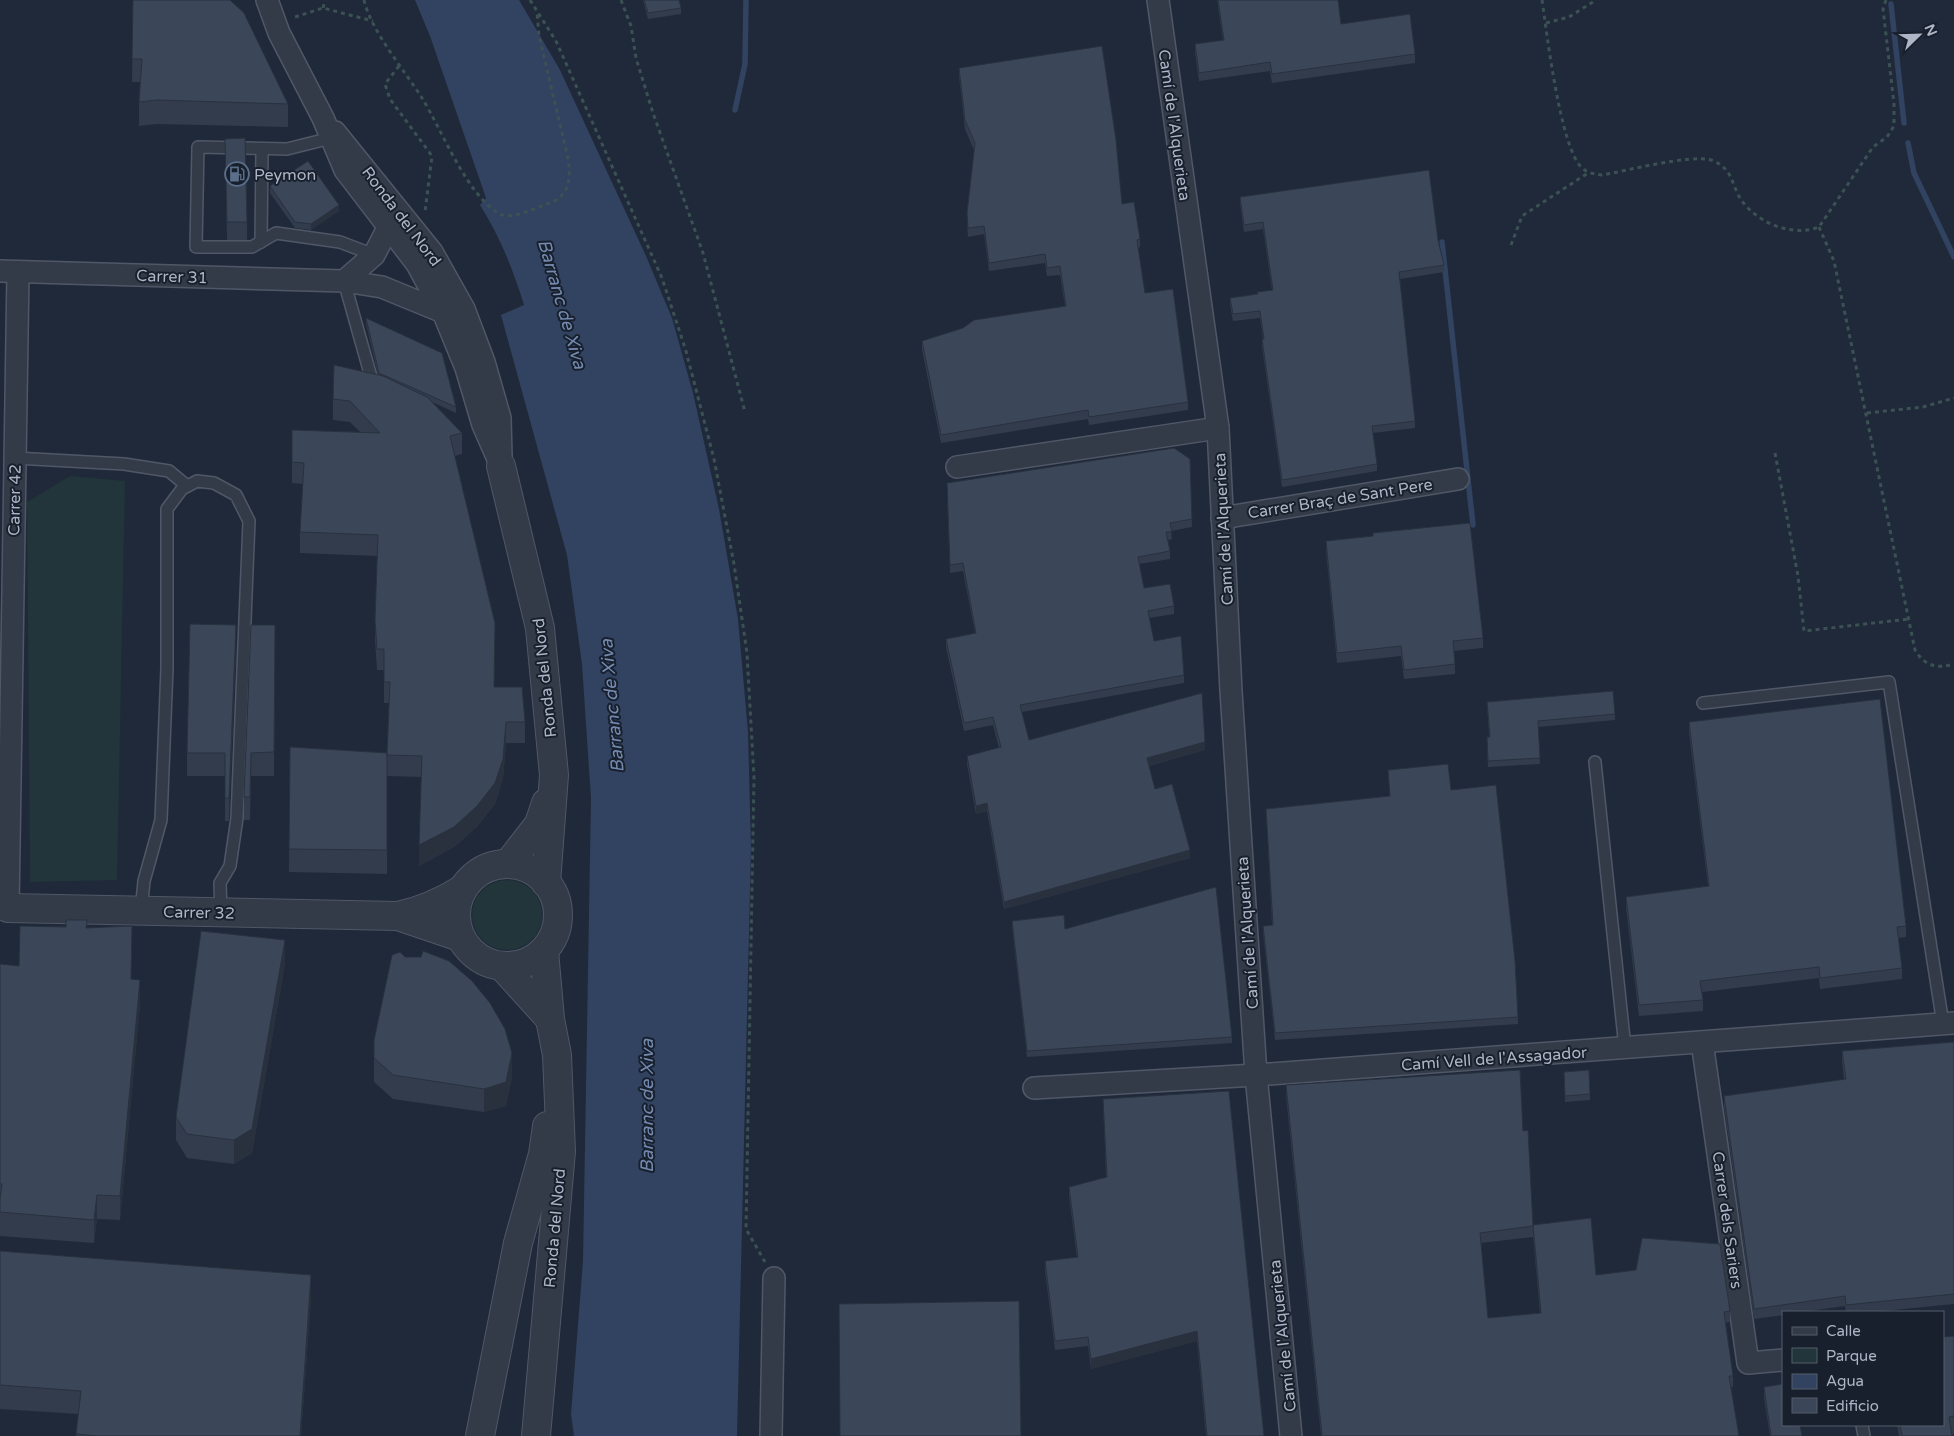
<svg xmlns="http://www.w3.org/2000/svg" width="1954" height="1436" viewBox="0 0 1954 1436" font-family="'Varela Round',sans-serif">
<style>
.green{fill:#21353a}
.water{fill:#324361}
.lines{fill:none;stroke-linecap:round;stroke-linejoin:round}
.stream{stroke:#324361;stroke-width:5.5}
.service-casing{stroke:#505867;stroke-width:14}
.minor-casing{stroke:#505867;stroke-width:24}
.tertiary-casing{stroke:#505867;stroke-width:30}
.path{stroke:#3c5154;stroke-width:3;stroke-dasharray:4 4;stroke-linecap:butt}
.service{stroke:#333b49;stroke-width:11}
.minor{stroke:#333b49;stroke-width:21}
.tertiary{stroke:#333b49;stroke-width:28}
.wall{fill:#333c4d}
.shaded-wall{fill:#29313e}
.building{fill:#3b4659;stroke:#29313e}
.labels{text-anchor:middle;stroke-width:4;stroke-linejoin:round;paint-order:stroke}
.street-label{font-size:16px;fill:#adb5c6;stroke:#18202d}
.poi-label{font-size:16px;fill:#adb5c6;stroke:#18202d;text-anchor:start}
.water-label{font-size:18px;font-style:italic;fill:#748ab0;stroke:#18202d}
</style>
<rect width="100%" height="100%" fill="#1f2939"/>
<!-- green -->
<g class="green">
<path d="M70,476L125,481L117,880L30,882L27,502Z"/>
<circle cx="507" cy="915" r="35"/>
</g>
<!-- water -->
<path class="water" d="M415,0H519L560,70L646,256L672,318L693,393L719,509L738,619L748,732L751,847L737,1436H574L571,1414L583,1261L591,798L582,664L567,555L501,315L524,305C513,269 500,237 480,205L486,198L430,36Z"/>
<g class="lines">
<!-- stream -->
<g class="stream">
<path d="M1891,4L1904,123"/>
<path d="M735,110L745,64L746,0"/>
<path d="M1908,143L1914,173L1954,257"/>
<path d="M1442,242L1473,525"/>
</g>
<!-- service casing -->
<g class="service-casing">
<g id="service">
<path d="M331,138L287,149L198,147L196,247H252L276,233L340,242L374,255"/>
<path d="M261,242L262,149"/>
<path d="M344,281L373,384L377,386"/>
<path d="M15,458L124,464L169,471L187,486"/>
<path d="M1703,703L1889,682L1943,1024"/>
<path d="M1595,762L1625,1048"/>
<path d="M141,911L144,881L161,820L167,668V509L182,489L197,481L214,483L236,495L249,521L237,818L230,866L220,883L221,912"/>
<path d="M1862,1425L1864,1436"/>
</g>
</g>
<!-- minor casing -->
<g class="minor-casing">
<g id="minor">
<path d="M267,0L279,33L323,118L345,170L417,264L443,312L466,368L483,425L501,466"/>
<path d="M1158,0L1218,428L1231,691L1256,1075L1291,1436"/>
<path d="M335,132L432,252L464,309L484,362L500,418L501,456"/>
<path d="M0,271L344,281L382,287L443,312"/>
<path d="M344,281L374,255L389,226"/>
<path d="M957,467L1218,428"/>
<path d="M1222,518L1458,479"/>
<path d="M0,908H8L18,272"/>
<path d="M1702,1042L1748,1363L1783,1360"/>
<path d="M1034,1088L1256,1075L1954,1023"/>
<path d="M771,1436L774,1278"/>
</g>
</g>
<!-- tertiary casing -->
<g class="tertiary-casing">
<g id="tertiary">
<path d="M501,466L540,628L554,775L546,883"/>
<path d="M508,864L539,824L546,803"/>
<circle cx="507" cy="915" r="51"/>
<path d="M8,908L398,916C422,911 442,902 463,889"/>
<path d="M398,916L460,937"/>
<path d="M502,966L550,1019"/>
<path d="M480,1436L518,1243L543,1154L547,1126"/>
<path d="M536,1436L561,1151L557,1055L550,1019L544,951"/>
</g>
</g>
<!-- path -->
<g class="path">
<path d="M364,0C371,31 405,71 422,98C442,130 467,196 500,214C512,220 535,208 547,204C570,197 571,179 568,158L539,36L537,12"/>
<path d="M530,0L556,41L662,278L686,351L714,459L734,564L747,653L754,777L746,1229L765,1262"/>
<path d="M621,0L631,26L636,58L653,113L703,253L745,412"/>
<path d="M1542,0C1547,34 1560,145 1581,167C1587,173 1594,174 1602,175C1626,171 1690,154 1711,160C1734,168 1731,186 1742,201C1759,224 1793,237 1819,227L1873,147L1887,137L1894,126V104L1883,9L1886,0"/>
<path d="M323,8L325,0"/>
<path d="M295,17L323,8L373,21"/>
<path d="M1546,23L1569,17L1596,0"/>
<path d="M399,66L385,84L390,99L432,156L425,212"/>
<path d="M1819,227L1834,261L1915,650C1925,666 1936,669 1954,664"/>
<path d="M1511,245L1522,216L1588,173"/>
<path d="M1867,413L1923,407L1954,398"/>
<path d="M1775,453L1798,576L1804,631L1909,619"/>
</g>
<!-- service -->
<use href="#service" class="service"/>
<!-- minor -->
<use href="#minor" class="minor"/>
<!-- tertiary -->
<use href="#tertiary" class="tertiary"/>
</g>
<!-- wall -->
<g class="wall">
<path d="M133,0L288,104V127L157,124L139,126V102L140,82H132Z"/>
<path d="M643,0H679L681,8V14L648,19Z"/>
<path d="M1217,0H1338L1341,24L1415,54V63L1272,83L1270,71L1199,81L1195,53V44L1223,40Z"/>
<path d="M959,68L1122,204L1140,239V247L1138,248L1145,293L1188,402V410L1089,425L1088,419L941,443L922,350V341L1065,306L1060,275L1047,276L1045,263L989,271L984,234L968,237L967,221V213L974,150L965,129L959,76Z"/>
<path d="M225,139L247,222V240H227Z"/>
<path d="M270,186L339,211L311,230L295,228L270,193Z"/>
<path d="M1240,197L1438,240L1444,265V272L1400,279L1415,421V428L1373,433L1377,464V471L1282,487L1262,347V339H1263L1260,318L1233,321L1230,305V298L1257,294L1272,290L1263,229L1244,232L1240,204Z"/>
<path d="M366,318L456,407V413L432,402L462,433V454L455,456L495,644L494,687L525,722V743H506L503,779L495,804L477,827L454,847L419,866L421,777L387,776V874L289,872L290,747L387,753L389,703H384V670H377L375,641L377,556L300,553V532L303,484L292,483V430L360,432L350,422L333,420V399L378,375L366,324Z"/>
<path d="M1190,459L1192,527L1171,531L1172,539L1168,540L1170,551V559L1139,564L1144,588L1174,606V614L1149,618L1154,641L1184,675V683L1022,712L1029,740L1205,750L1149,766L1155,789L1190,858L1004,909L987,811L976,814L967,764V756L999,748L993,725L964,731L946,647V639L975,633L963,571L950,573L947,491Z"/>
<path d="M1326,541L1483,638V648L1454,651L1455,664V674L1404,679L1401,656L1337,663L1326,551Z"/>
<path d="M251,625H275L274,776H251L250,820H244V797Z"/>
<path d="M236,648L229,821H225V776H187V753Z"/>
<path d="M1487,702L1615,714V720L1538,727L1540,764L1488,767L1487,743L1489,737Z"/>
<path d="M1689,722L1906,926V937L1898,938L1902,968V979L1820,989L1819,978L1702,992L1703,1000V1011L1639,1016L1626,908V897L1708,886L1689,733Z"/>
<path d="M1388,770L1451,790L1518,1017V1024L1275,1040L1263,933V926L1272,925L1266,809L1390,796Z"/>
<path d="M1012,921L1065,929L1232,1037V1043L1027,1057L1012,927Z"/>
<path d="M87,928L131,979L140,1004L120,1220L97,1219L94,1243L0,1236V964L19,966Z"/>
<path d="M285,964L252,1153L234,1164L187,1158L176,1140V1117Z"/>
<path d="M374,1040L512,1077L506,1106L484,1112L393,1099L374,1082Z"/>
<path d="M1954,1042V1304L1873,1312H1846L1845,1306L1802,1312H1783V1315L1754,1319L1724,1106V1096L1844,1080L1842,1061V1051Z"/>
<path d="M1564,1078L1590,1094V1100L1565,1102Z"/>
<path d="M1286,1085L1523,1131L1533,1226V1237L1481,1243L1488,1318L1540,1313L1533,1236V1225L1596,1275L1730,1311V1322L1725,1323L1733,1376V1387H1731L1739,1436H1321L1286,1096Z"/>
<path d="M1103,1099L1264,1436H1206L1197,1341L1091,1369L1088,1346L1055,1350L1045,1271V1261L1077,1258L1069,1196V1187L1106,1178Z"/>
<path d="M0,1251L311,1299L301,1436H76L79,1414L0,1409Z"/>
<path d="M1954,1336V1434L1952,1435V1436H1899L1897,1425H1943Z"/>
<path d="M1764,1387L1802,1436H1770L1764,1398Z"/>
</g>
<!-- shaded-wall -->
<g class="shaded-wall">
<path d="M339,205V211L311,230V224Z"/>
<path d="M236,625V648L229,821V798Z"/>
<path d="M506,722V743L503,779L495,804L477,827L454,847L419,866V845Z"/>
<path d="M1205,742V750L1147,766V758Z"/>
<path d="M987,803V811L976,814V806Z"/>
<path d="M1190,850V858L1004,909V902Z"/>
<path d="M285,940V964L252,1153L234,1164V1140Z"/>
<path d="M140,980V1004L120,1220V1196Z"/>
<path d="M512,1053V1077L506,1106L484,1112V1089Z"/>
<path d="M97,1195V1219L94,1243V1220Z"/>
<path d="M311,1275V1299L301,1436H300Z"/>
<path d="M1197,1331V1341L1091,1369V1359Z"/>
</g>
<!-- building -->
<g class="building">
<path d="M133,0H230L244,13L288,104L157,100L139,102L142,59H132Z"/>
<path d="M644,0H679L681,8L648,13Z"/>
<path d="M1218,0H1338L1341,24L1410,14L1415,54L1272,74L1270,62L1199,73L1195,44L1224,40Z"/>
<path d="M1102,46L1116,140L1122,204L1134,202L1140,239L1137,240L1145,293L1173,289L1188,402L1089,417L1088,410L941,435L922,341L963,328L974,320L1066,306L1060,266L1047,268L1045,254L989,263L984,226L968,228L967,213L975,143L965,120L959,68Z"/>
<path d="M245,138L247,222H227L225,139Z"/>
<path d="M308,161L339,205L311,224L295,222L270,186Z"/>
<path d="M1429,170L1438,240L1444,265L1399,272L1415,421L1372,426L1377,464L1282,480L1262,339H1264L1260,311L1233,314L1230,298L1258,294L1257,292L1273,290L1263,222L1244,225L1240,197Z"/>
<path d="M366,318L442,353L456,407L379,373Z"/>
<path d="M334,365L383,376L427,397L462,433L450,436L495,623L494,687H522L525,722H506L503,759L495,783L477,806L454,827L419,845L422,756L387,755L390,682H384V649H377L375,620L378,535L300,532L304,463L292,462V430L380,433L350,401L333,399Z"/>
<path d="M1174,448L1190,459L1192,519L1170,523L1172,532H1166L1170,551L1138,557L1144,588L1170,584L1174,606L1148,611L1154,641L1181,636L1184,675L1020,705L1029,740L1202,693L1205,742L1147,758L1155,789L1172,784L1190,850L1004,902L987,803L976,806L967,756L1001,747L993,717L964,723L946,639L976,633L963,563L950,565L947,483Z"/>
<path d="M1470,523L1483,638L1453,641L1455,664L1404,670L1401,646L1337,653L1326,541L1373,536V533Z"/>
<path d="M190,624L236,625L229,798H225V753H187Z"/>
<path d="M251,625H275L274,752L251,753L250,797H244Z"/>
<path d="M1613,691L1615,714L1538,721L1540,758L1488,761L1487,737H1490L1487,702Z"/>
<path d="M1880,699L1906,926L1897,927L1902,968L1820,978L1819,967L1700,981L1703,1000L1639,1005L1626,897L1709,886L1689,722Z"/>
<path d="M290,747L387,753V850L289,849Z"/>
<path d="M1448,764L1451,790L1496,785L1515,961L1518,1017L1275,1033L1263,926L1273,925L1266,809L1390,796L1388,770Z"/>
<path d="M1216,887L1232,1037L1027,1051L1012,921L1064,915L1065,929Z"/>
<path d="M66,920H87L86,928L132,926L131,979L140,980L120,1196L97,1195L94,1220L0,1212V1199L2,1184H0V964L19,966L20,926L66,927Z"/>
<path d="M201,931L285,940L252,1129L234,1140L187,1134L176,1117Z"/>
<path d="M423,951L449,961L472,981L490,1003L505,1029L512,1053L506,1082L484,1089L393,1075L374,1058V1040L392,955L400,952L405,957H421Z"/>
<path d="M1954,1042V1294L1846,1305L1845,1296L1754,1309L1724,1096L1846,1079L1842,1051Z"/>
<path d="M1520,1070L1523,1131L1528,1130L1533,1226L1480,1233L1488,1318L1541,1313L1533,1225L1591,1218L1596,1275L1636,1270L1642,1238L1720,1244L1730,1311L1724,1312L1733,1376H1729L1739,1436H1322L1286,1085Z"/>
<path d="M1589,1070L1590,1094L1565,1096L1564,1072Z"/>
<path d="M1229,1091L1264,1436H1207L1197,1331L1091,1359L1088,1337L1055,1341L1045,1261L1078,1257L1069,1187L1107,1177L1103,1099Z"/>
<path d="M0,1251L311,1275L300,1436H98L76,1434L81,1391L0,1385Z"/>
<path d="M1019,1301L1021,1436H840L839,1304Z"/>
<path d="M1954,1336V1416L1949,1417L1952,1436H1902L1900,1425H1943V1337Z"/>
<path d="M1783,1384V1425H1800L1802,1436H1771L1764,1387Z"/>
</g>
<!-- icons -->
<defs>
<g id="fuel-ring" transform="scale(1.25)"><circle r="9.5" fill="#18202d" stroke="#5c6f8a" stroke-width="1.5"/><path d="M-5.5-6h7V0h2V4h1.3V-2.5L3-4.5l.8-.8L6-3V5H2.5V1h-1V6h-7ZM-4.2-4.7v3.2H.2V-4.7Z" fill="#5c6f8a"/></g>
</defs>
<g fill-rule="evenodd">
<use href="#fuel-ring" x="237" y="174"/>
</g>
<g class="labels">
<!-- street labels -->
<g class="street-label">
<text transform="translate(1175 125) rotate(82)" y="6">Camí de l'Alquerieta</text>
<text transform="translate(402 216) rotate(53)" y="6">Ronda del Nord</text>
<text transform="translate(172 276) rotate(2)" y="6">Carrer 31</text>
<text transform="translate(1340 498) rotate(-9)" y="6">Carrer Braç de Sant Pere</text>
<text transform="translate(14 500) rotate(-89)" y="6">Carrer 42</text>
<text transform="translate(1223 529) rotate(-93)" y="6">Camí de l'Alquerieta</text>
<text transform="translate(544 678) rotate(-96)" y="6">Ronda del Nord</text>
<text transform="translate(199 912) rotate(1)" y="6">Carrer 32</text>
<text transform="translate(1247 933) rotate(-94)" y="6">Camí de l'Alquerieta</text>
<text transform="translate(1494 1058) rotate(-4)" y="6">Camí Vell de l'Assagador</text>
<text transform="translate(1728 1220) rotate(82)" y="6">Carrer dels Sariers</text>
<text transform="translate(554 1228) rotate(-85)" y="6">Ronda del Nord</text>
<text transform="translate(1282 1336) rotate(-96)" y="6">Camí de l'Alquerieta</text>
</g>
<!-- poi labels -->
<g class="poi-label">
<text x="254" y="180">Peymon</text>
</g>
<!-- water labels -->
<g class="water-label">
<text transform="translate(562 304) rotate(74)" y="6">Barranc de Xiva</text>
<text transform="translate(612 706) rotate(-95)" y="6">Barranc de Xiva</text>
<text transform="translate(647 1106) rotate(-90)" y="6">Barranc de Xiva</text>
</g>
</g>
<!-- legend -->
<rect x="1782" y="1311" width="162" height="115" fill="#18202d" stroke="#545c6a"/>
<rect x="1792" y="1327" width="25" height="8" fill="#333b49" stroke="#545c6a"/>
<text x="1826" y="1336" font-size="15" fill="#adb5c6">Calle</text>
<rect x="1792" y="1348" width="25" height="15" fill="#21353a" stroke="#545c6a"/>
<text x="1826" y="1361" font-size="15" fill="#adb5c6">Parque</text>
<rect x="1792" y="1374" width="25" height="15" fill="#324361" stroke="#545c6a"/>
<text x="1826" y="1386" font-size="15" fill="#adb5c6">Agua</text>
<rect x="1792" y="1398" width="25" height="15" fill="#3b4659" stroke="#545c6a"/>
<text x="1826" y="1411" font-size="15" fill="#adb5c6">Edificio</text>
<!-- north arrow -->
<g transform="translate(1919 35) rotate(67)" stroke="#18202d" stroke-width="4" paint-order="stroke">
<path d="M0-4L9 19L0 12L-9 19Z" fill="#adb5c6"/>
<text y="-8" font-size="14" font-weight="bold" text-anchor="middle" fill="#adb5c6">N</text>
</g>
</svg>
